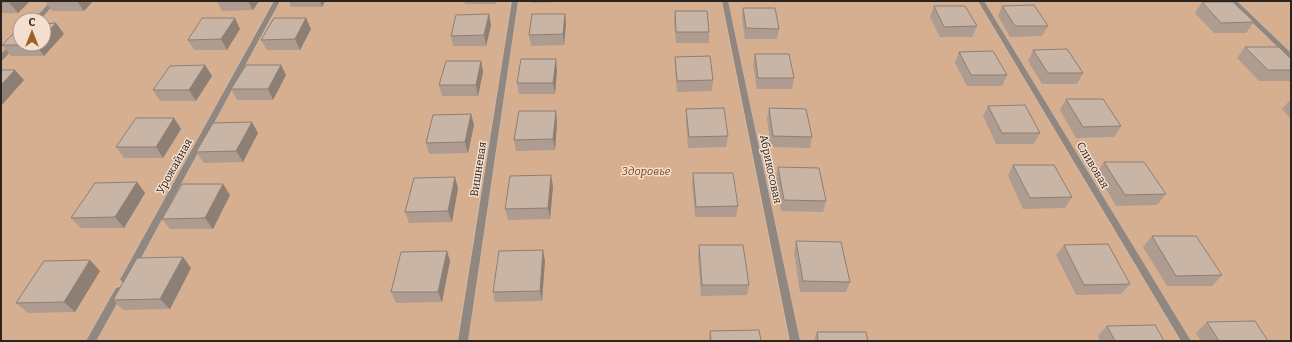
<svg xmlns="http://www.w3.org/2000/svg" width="1292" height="342" viewBox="0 0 1292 342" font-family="Bitter,serif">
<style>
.green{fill:#d6af91;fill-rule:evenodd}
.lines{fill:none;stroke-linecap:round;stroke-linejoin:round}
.minor-casing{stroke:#d0bdaf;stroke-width:1}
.minor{fill:#908781;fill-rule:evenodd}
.wall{fill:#ad9c8f}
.shaded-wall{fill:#8d7f74}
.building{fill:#c9b5a6;stroke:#8d7f74}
.labels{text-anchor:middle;stroke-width:3;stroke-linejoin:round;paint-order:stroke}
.street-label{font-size:11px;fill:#2b231e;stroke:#f4dfcf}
.park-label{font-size:11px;font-style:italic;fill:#7c450e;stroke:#f4dfcf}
</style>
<rect width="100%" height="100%" fill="#f4dfcf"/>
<!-- green -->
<path class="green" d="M1,1H1291V341H1ZM20,20H44V44H20Z"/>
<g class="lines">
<!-- minor casing -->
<g class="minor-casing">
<g id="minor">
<path d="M51,1H57L40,20H33Z"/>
<path d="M274,1H280L128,282L125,283L122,282L120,279L122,276Z"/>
<path d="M512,1H518L468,341H458Z"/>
<path d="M722,1H728L800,341H790Z"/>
<path d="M978,1H984L1191,341H1181Z"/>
<path d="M1230,1H1237L1291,53V59L1289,58Z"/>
<path d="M20,35V41L3,60H1V54L18,36Z"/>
<path d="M119,287L122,288L124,291L96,341H86L116,288Z"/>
</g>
</g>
<!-- minor -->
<use href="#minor" class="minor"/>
</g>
<!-- wall -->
<g class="wall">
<path d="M1,1H30L18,13H1Z"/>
<path d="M45,1H93L84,11H52Z"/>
<path d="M217,1H259L253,10L222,11Z"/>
<path d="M289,1H325L322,7H291Z"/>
<path d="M464,1H496V4H465Z"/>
<path d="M531,1H562V2L531,3Z"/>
<path d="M1202,2L1254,22L1246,33H1214L1195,13Z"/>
<path d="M934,6L977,26L972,37H940L930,17Z"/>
<path d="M1002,6L1048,26L1042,36L1010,37L998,16Z"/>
<path d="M743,8L779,29L777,39H745L742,19Z"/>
<path d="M675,11L709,32V43H676L674,22Z"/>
<path d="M489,14L491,25L486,46H453L451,36Z"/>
<path d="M565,14L566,24L564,45L531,46L529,35Z"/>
<path d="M306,18L311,29L300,50H267L261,40Z"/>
<path d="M56,23L64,34L44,56H11L2,45Z"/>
<path d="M240,29L227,50H194L188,40Z"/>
<path d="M1245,47L1291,59V81H1259L1237,58Z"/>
<path d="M1033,50L1083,73L1077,84H1042L1028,61Z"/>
<path d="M959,52L1007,75L1002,86H967L955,63Z"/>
<path d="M755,54L794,78L792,89H757L753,65Z"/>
<path d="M675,57L713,80L712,91L677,92L675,68Z"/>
<path d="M481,61L483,72L478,96H442L439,85Z"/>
<path d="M205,65L212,76L196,101H160L153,90Z"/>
<path d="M281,65L286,75L273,100H237L231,89Z"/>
<path d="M557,70L555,94H519L517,83Z"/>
<path d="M1066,99L1121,126L1114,137L1076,138L1060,110Z"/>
<path d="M1291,99V119L1282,109Z"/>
<path d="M988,106L1040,133L1034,144H996L983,116Z"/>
<path d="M769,108L812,137L810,148L771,147L767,119Z"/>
<path d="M686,109L728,136L726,147L688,148L686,120Z"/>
<path d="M471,114L474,125L468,153L429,154L426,143Z"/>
<path d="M174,118L181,129L163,158H124L116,147Z"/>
<path d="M557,122L555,150L516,151L514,140Z"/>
<path d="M258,133L243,162L204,163L196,152Z"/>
<path d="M1104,162L1166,194L1157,205L1116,206L1097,173Z"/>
<path d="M1013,165L1072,197L1065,208L1023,209L1008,176Z"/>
<path d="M778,167L826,201L823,212L781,211L776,178Z"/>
<path d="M693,173L738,206L736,217H695L692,184Z"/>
<path d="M137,182L145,193L124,228H81L71,218Z"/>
<path d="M553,186L550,219L508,220L505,209Z"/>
<path d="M458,188L452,222L409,223L405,212Z"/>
<path d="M230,195L213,229H170L162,219Z"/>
<path d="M1152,236L1222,275L1212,286H1167L1143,247Z"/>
<path d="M796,241L850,282L846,292H800L794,252Z"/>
<path d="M699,245L749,285L747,295L701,296L698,256Z"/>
<path d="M1064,245L1130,284L1121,294L1076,295L1056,255Z"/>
<path d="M447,251L450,261L442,302L396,303L391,292Z"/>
<path d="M545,261L542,301L495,302L493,292Z"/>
<path d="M191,268L170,309L123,310L113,300Z"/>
<path d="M100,271L75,312L28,313L16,303Z"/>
<path d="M1207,322L1268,341H1201L1196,333Z"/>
<path d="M1107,326L1164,341H1100L1098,336Z"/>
<path d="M710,331L761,341H709Z"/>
<path d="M817,332L868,341H814Z"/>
</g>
<!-- shaded-wall -->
<g class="shaded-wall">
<path d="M11,1H30L18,13L9,2Z"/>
<path d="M77,1H93L84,11Z"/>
<path d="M248,1H259L253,10Z"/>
<path d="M320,1H325L322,7Z"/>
<path d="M489,14L491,25L486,46L484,35Z"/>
<path d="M565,14L566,24L564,45L563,34Z"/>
<path d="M235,18L240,29L227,50L221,39Z"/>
<path d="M306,18L311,29L300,50L295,39Z"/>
<path d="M56,23L64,34L44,56L36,45L37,44H44V36Z"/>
<path d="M556,59L557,70L555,94L553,83Z"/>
<path d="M481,61L483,72L478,96L476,85Z"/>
<path d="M205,65L212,76L196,101L189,90Z"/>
<path d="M281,65L286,75L273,100L268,89Z"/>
<path d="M15,70L24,80L2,105L1,104V85Z"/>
<path d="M556,111L557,122L555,150L553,139Z"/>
<path d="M471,114L474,125L468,153L465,142Z"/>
<path d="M174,118L181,129L163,158L156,147Z"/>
<path d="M252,122L258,133L243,162L236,151Z"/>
<path d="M551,175L553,186L550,219L548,208Z"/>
<path d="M455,177L458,188L452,222L448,211Z"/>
<path d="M137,182L145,193L124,228L115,217Z"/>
<path d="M223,184L230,195L213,229L205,218Z"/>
<path d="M543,250L545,261L542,301L540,291Z"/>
<path d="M447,251L450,261L442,302L438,292Z"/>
<path d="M183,257L191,268L170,309L160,299Z"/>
<path d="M90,260L100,271L75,312L64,302Z"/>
</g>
<!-- building -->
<g class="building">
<path d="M1,1H11L9,2H1Z"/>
<path d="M1202,2H1233L1254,22L1221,23Z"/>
<path d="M1034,5L1048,26H1015L1002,6Z"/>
<path d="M934,6H965L977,26L944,27Z"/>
<path d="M743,8H775L779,29L746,28Z"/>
<path d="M675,11H707L709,32H676Z"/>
<path d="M489,14L484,35L451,36L456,15Z"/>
<path d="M532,14H565L563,34L529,35Z"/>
<path d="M202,18H235L221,39L188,40Z"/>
<path d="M274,18H306L295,39L261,40Z"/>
<path d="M56,23L44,36V24Z"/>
<path d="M20,27V44H37L36,45H2Z"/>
<path d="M1245,47H1279L1291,59V70H1268Z"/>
<path d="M1067,49L1083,73H1048L1033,50Z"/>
<path d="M993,51L1007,75H971L959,52Z"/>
<path d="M755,54H789L794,78H758Z"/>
<path d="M710,56L713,80L677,81L675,57Z"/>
<path d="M521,59H556L553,83H517Z"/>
<path d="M446,61H481L476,85H439Z"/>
<path d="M205,65L189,90H153L170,66Z"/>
<path d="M246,65H281L268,89H231Z"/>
<path d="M1,70H15L1,85Z"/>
<path d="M1066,99H1103L1121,126L1083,127Z"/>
<path d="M1025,105L1040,133H1002L988,106Z"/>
<path d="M724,108L728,136L689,137L686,109Z"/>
<path d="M769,108L806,109L812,137L773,136Z"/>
<path d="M519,111H556L553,139L514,140Z"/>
<path d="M471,114L465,142L426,143L433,115Z"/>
<path d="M136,118H174L156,147H116Z"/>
<path d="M252,122L236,151L196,152L213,123Z"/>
<path d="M1104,162H1144L1166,194L1125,195Z"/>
<path d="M1013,165H1054L1072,197L1030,198Z"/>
<path d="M778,167L819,168L826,201L784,200Z"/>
<path d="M693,173H733L738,206L696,207Z"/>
<path d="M551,175L548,208L505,209L510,176Z"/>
<path d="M455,177L448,211L405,212L414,178Z"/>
<path d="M137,182L115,217L71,218L95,183Z"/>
<path d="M182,184H223L205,218L162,219Z"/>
<path d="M1152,236H1196L1222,275L1176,276Z"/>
<path d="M796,241L841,242L850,282L803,281Z"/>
<path d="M1108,244L1130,284L1084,285L1064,245Z"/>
<path d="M699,245H743L749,285H702Z"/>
<path d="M543,250L540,291L493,292L499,251Z"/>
<path d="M447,251L438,292H391L401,252Z"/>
<path d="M183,257L160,299L113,300L137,258Z"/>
<path d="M90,260L64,302L16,303L44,261Z"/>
<path d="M1255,321L1268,341H1219L1207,322Z"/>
<path d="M1155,325L1164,341H1115L1107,326Z"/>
<path d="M759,330L761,341H711L710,331Z"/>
<path d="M817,332H866L868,341H818Z"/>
</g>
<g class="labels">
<!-- street labels -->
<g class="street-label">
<text transform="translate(1093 165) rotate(59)" y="4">Сливовая</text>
<text transform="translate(174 166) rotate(-61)" y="4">Урожайная</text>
<text transform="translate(478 169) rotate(-81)" y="4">Вишневая</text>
<text transform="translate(771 169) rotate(78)" y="4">Абрикосовая</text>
</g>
<!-- park labels -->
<g class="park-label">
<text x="646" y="175">Здоровье</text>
</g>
</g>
<!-- border -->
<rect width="1292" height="342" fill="none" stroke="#2b231e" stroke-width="4"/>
<!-- north arrow -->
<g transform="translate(32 32)"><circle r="19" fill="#f4dfcf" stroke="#a49488"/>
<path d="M0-3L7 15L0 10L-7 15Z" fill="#9f6027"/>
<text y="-6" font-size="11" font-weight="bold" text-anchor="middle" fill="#2b231e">С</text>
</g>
</svg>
